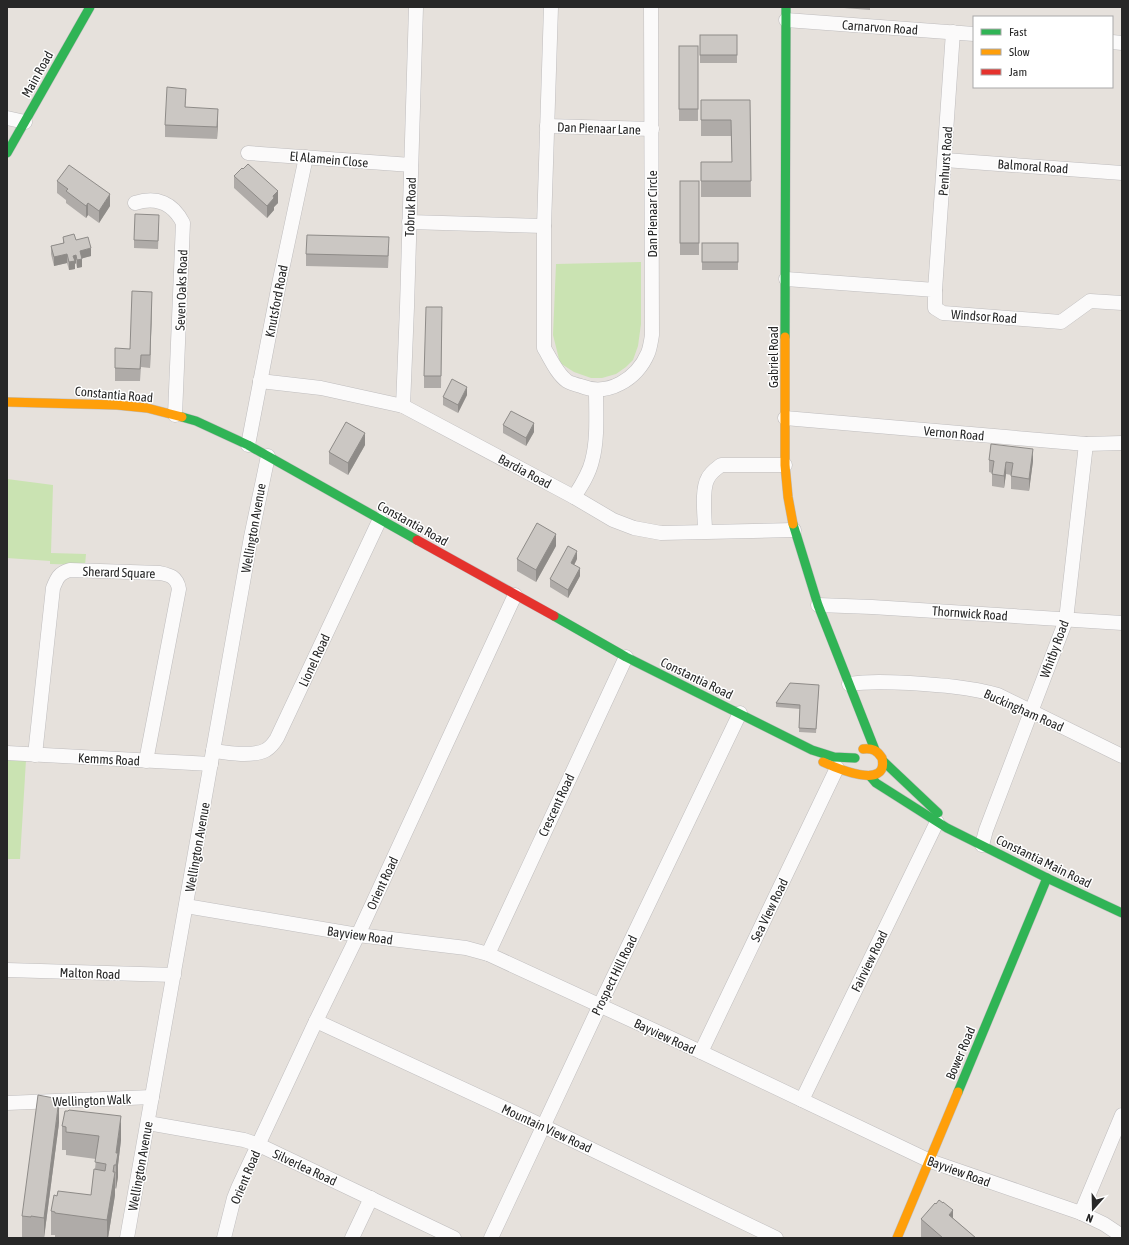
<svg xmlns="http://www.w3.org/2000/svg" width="1129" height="1245" viewBox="0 0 1129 1245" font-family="'Asap Condensed',sans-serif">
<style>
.green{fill:#cae3b2}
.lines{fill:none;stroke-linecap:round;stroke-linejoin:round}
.street-casing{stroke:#bfbdbe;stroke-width:15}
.fast-casing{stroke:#bfbdbe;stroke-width:10}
.slow-casing{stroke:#bfbdbe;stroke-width:10}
.jam-casing{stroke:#bfbdbe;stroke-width:10}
.street{stroke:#fbfafa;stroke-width:14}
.fast{stroke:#30b455;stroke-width:9}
.slow{stroke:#ff9f0a;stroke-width:9}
.jam{stroke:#e5322d;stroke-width:9}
.wall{fill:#afaba8}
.shaded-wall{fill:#8e8b88}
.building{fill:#cbc7c3;stroke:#8e8b88}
.labels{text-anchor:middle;stroke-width:3;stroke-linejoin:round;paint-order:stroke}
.street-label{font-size:13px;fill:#272727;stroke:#fff}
</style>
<rect width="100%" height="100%" fill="#e6e1dc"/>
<!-- green -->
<g class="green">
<path d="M641,262V324L638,346L633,360L626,367L616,374L602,378H591L574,372L560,363L553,335L556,264Z"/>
<path d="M7,479L53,485L51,553L86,554L85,565L50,564V561L7,558Z"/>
<path d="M7,759L26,760L20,859H7Z"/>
</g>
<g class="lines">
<!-- street casing -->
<g class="street-casing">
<g id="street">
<path d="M551,7L544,226V348C550,358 557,374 567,381C570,383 577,385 581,386C608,397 637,379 648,353C650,348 651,341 652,335L651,7"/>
<path d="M786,20L974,34"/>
<path d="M1112,42L1122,43"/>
<path d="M7,118L25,122"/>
<path d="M547,126L652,129"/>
<path d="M248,153L411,165"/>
<path d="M945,160L1122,173"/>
<path d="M135,203C157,196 173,203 183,223L175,415"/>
<path d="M409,222L544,226"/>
<path d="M786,279L935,290V308L943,313L1061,322L1090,301L1122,303"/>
<path d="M935,290L953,32"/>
<path d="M260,381L321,388L403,406L574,497L613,520L634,528L661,533L794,530"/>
<path d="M403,406L407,307L416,7"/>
<path d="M785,418L1086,444L1122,443"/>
<path d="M248,445L279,284L306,157"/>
<path d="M574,497C581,486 589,474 592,461C598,439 596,413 596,390"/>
<path d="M705,531C705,517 701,490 708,478C711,472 716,469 721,465H785"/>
<path d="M818,605L872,607L1122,623"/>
<path d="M849,684C869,681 889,682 910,683C940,685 969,687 998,695L1122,756"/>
<path d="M213,751C227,753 253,757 266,750C271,747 274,743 277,738L380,519"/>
<path d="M7,753L211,764"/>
<path d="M35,755L53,588C57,578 59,573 70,570L160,573C170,575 177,577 179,589L146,761"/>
<path d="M982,845L986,830L1066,620L1086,444"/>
<path d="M186,906L358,935L466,948L488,954L701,1052L930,1161L1081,1213L1104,1224L1122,1236"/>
<path d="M488,954L626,657"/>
<path d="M7,970L174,975"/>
<path d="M316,1021L543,1126L776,1238"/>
<path d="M701,1052L837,768"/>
<path d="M802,1100L937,822"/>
<path d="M7,1103L152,1097"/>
<path d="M148,1123L244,1140L259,1145L454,1238"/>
<path d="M1081,1213L1122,1115"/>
<path d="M127,1238L213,751L251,537L268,456"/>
<path d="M224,1238L234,1198L238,1188L316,1021L358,935L515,595"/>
<path d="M352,1238L371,1198"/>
<path d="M491,1238L600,1005L740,713"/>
</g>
</g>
<!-- fast casing -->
<g class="fast-casing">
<g id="fast">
<path d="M7,153L90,7"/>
<path d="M785,337L786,7"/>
<path d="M182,417L196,421L248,445L417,540"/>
<path d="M793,524L818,605L875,750"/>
<path d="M554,616L626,657L812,750L834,757L855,758"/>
<path d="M883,761L938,813"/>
<path d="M870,776L876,783L947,828L1047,878L1122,913"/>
<path d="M958,1092L1047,878"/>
</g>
</g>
<!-- slow casing -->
<g class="slow-casing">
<g id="slow">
<path d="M785,337V465L788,497L793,524"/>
<path d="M7,402L117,405L147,408L182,417"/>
<path d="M823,762C836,768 889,791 882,758C877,750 872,748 863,749"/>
<path d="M897,1238L958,1092"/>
</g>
</g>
<!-- jam casing -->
<g class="jam-casing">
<path id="jam" d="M417,540L554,616"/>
</g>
<!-- street -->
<use href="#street" class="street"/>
<!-- fast -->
<use href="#fast" class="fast"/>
<!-- slow -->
<use href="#slow" class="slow"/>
<!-- jam -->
<use href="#jam" class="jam"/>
</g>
<!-- wall -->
<g class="wall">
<path d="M831,7H870V10Z"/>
<rect x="700" y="35" width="37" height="28"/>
<rect x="679" y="46" width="19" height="75"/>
<path d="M701,100H750L751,197H701V162H732L731,136H701Z"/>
<path d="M186,101L185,107L218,121L217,139L165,137V125Z"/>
<path d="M234,176L278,203L274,207V210L267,218L234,188Z"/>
<path d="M57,181L110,206L99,223L88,215L86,218L66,203V200L57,193Z"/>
<rect x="680" y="181" width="19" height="74"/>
<path d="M159,223L158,249L134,248V240Z"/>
<path d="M63,237L76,240L91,256L82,258V267L77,268L76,263L75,264V269L69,270L67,263L54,266L51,254V246L63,243Z"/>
<rect x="702" y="243" width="36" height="27"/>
<path d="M389,249L388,268L306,266V254Z"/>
<path d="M152,304L150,368L141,367L140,381H115V368L130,349Z"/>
<path d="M442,319L441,388H424V376Z"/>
<path d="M467,395L458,413L443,405V397Z"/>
<path d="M503,425L534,432L526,446L503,433Z"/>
<path d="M365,445L348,475L329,464V452Z"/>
<path d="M989,460L1033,461L1029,491L1011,489V475L1006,474L1004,488L992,486V473L989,472Z"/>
<path d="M556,546L536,582L517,571V559Z"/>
<path d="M577,559L574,565L580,576L568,598L550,587V579Z"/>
<path d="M819,685L816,733L799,732L800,709L776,707V703Z"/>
<path d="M65,1111L121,1140L118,1165V1177L116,1189L115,1188V1195L108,1238H66L55,1237V1235H51V1211L57,1196L91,1195L95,1169L96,1159L66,1155V1150H62V1126Z"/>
<path d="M59,1123L44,1238H22V1216Z"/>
<path d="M953,1218L976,1238H921V1219Z"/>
</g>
<!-- shaded-wall -->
<g class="shaded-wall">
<path d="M218,109V121L217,139V127Z"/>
<path d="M278,191V203L274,207V210L267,218V206L273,196Z"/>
<path d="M110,194V206L99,223V211Z"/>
<path d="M88,203V215L86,218V206Z"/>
<path d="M91,248V256L80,259V251Z"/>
<path d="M67,254V263L54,266V257Z"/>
<path d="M76,255V263L75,264V269L69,270V262L73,256Z"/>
<path d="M82,259V267L77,268V260Z"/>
<path d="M152,292V304L150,368V355Z"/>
<path d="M467,387V395L458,413V405Z"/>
<path d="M534,423V432L526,446V438Z"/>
<path d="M365,433V445L348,475V463Z"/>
<path d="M1033,449V461L1029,491V479Z"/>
<path d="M1006,462V474L1004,488V476Z"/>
<path d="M556,534V546L536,582V570Z"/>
<path d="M577,551V559L571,571V563Z"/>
<path d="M580,568V576L568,598V590Z"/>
<path d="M59,1099V1123L44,1238V1218Z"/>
<path d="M121,1116V1140L118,1165V1177L116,1189V1153Z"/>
<path d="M114,1165V1178L115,1172V1195L108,1238H107V1220Z"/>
<path d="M953,1210V1234L949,1215Z"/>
</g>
<!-- building -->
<g class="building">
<rect x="700" y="35" width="37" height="20"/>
<rect x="679" y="46" width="19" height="63"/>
<path d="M167,87L186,89L185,107L218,109L217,127L165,125Z"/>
<path d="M701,100H750L751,181H701V162H732L731,120H701Z"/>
<path d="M248,164L278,191L273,196L274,198L267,206L234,176L242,168L243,169Z"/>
<path d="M69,165L110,194L99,211L88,203L86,206L66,191L68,189L57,181Z"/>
<rect x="680" y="181" width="19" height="62"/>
<path d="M135,214L159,215L158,241L134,240Z"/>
<path d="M74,234L76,240L88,237L91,248L80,251L82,259L77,260L76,255L73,256L75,261L69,262L67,254L54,257L51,246L64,243L63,237Z"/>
<path d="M307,235L389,237L388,256L306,254Z"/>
<rect x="702" y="243" width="36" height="19"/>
<path d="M132,291L152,292L150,355H141L140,369L115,368V348L130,349Z"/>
<path d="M426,307H442L441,376H424Z"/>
<path d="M452,379L467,387L458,405L443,397Z"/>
<path d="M511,411L534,423L526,438L503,425Z"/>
<path d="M346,422L365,433L348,463L329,452Z"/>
<path d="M991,444L1033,449L1029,479L1011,476L1013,463L1006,462L1004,476L992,474L994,461L989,460Z"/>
<path d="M537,523L556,534L536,570L517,559Z"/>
<path d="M568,546L577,551L571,563L580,568L568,590L550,579Z"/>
<path d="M790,683L819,685L816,729L799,728L800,705L776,703Z"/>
<path d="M38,1095L59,1099L44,1218L31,1216V1217L22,1216Z"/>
<path d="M69,1110L121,1116L116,1153H118L116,1165H114L113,1172H115L107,1220L55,1213V1212L51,1211L54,1195L57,1196L58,1191L91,1195L94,1169L105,1171L106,1164L95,1162L99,1136L66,1132V1127L62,1126L65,1111H68Z"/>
<path d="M939,1200L943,1203V1202L953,1210L949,1215L976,1238H943L921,1219L935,1203L936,1204Z"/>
</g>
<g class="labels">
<!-- street labels -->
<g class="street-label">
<text transform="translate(880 27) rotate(4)" y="5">Carnarvon Road</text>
<text transform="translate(37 74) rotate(-61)" y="5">Main Road</text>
<text transform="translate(599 128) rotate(2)" y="5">Dan Pienaar Lane</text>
<text transform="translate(329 159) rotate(5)" y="5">El Alamein Close</text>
<text transform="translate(945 161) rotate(-86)" y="5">Penhurst Road</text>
<text transform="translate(1033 166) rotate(4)" y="5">Balmoral Road</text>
<text transform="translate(410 207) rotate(-88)" y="5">Tobruk Road</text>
<text transform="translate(652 214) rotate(-90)" y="5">Dan Pienaar Circle</text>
<text transform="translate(181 290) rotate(-88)" y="5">Seven Oaks Road</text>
<text transform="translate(276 301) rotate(-79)" y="5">Knutsford Road</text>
<text transform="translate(984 316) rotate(4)" y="5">Windsor Road</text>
<text transform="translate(773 357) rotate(-90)" y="5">Gabriel Road</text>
<text transform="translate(114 394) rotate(5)" y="5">Constantia Road</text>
<text transform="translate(954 433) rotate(5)" y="5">Vernon Road</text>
<text transform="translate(525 471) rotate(28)" y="5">Bardia Road</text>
<text transform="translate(413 523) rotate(29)" y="5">Constantia Road</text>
<text transform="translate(253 528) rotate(-80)" y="5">Wellington Avenue</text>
<text transform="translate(119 572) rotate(2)" y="5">Sherard Square</text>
<text transform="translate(970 613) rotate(4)" y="5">Thornwick Road</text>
<text transform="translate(1054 649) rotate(-70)" y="5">Whitby Road</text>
<text transform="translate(314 660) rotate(-65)" y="5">Lionel Road</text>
<text transform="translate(697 678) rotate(26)" y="5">Constantia Road</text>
<text transform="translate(1024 710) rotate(24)" y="5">Buckingham Road</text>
<text transform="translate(109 759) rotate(3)" y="5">Kemms Road</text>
<text transform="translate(556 805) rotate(-65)" y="5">Crescent Road</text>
<text transform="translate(197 847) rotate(-80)" y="5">Wellington Avenue</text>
<text transform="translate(1044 861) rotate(26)" y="5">Constantia Main Road</text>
<text transform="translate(382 883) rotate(-65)" y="5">Orient Road</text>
<text transform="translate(769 910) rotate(-64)" y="5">Sea View Road</text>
<text transform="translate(360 935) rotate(8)" y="5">Bayview Road</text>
<text transform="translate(869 961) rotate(-64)" y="5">Fairview Road</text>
<text transform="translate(90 973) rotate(2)" y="5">Malton Road</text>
<text transform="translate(614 975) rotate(-64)" y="5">Prospect Hill Road</text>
<text transform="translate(665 1036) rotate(25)" y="5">Bayview Road</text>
<text transform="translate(960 1053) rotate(-67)" y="5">Bower Road</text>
<text transform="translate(92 1100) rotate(-2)" y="5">Wellington Walk</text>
<text transform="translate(547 1128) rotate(25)" y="5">Mountain View Road</text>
<text transform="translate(140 1166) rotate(-80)" y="5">Wellington Avenue</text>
<text transform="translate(305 1167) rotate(25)" y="5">Silverlea Road</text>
<text transform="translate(959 1171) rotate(20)" y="5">Bayview Road</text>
<text transform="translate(245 1177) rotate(-67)" y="5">Orient Road</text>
</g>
</g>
<!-- border -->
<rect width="1129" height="1245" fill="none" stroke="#272727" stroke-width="16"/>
<!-- legend -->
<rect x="973" y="16" width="140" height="72" fill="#ffffff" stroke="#a9a9a9"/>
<rect x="981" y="29" width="20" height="6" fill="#30b455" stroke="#a9a9a9"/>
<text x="1009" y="36" font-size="12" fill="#272727">Fast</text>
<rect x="981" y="49" width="20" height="6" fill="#ff9f0a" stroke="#a9a9a9"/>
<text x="1009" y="56" font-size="12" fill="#272727">Slow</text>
<rect x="981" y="69" width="20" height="6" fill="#e5322d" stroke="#a9a9a9"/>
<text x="1009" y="76" font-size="12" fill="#272727">Jam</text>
<!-- north arrow -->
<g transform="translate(1093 1209) rotate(200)" stroke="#ffffff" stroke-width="3" paint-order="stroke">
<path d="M0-3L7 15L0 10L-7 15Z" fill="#272727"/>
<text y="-6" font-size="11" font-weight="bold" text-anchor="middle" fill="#272727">N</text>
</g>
</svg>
